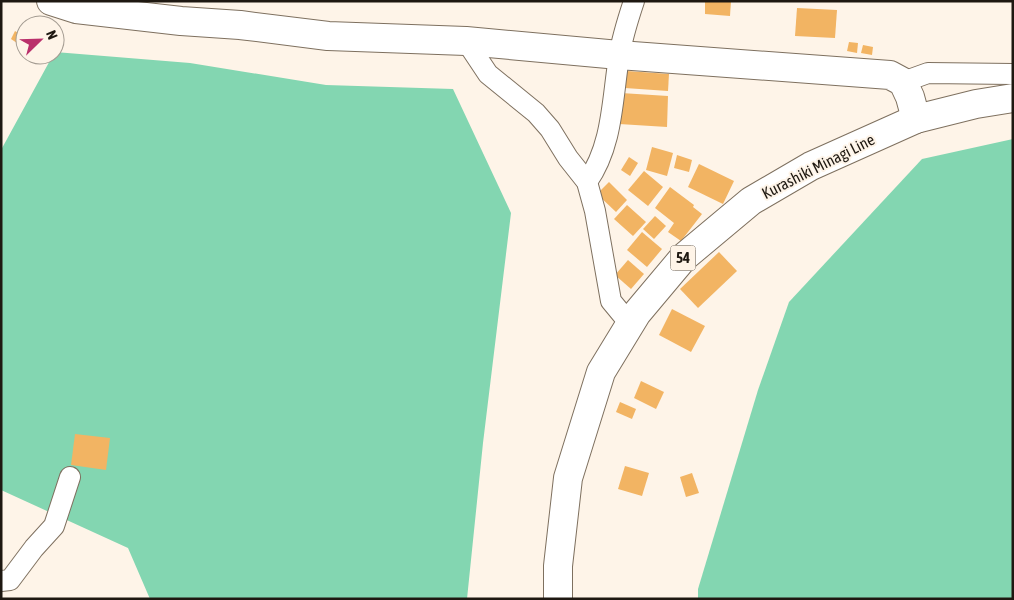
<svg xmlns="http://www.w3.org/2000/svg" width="1014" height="600" viewBox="0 0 1014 600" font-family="'Asap Condensed',sans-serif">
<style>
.green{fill:#83d6b1}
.building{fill:#f2b463}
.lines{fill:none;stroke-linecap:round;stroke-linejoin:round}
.street-casing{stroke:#7e705f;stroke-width:22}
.secondary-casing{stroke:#7e705f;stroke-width:30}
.primary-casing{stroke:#7e705f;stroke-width:30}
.street{stroke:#fff;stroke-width:20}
.secondary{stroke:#fff;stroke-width:28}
.primary{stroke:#fff;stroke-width:28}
.labels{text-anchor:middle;stroke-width:4;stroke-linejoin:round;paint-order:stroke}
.shield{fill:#fef4e8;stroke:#615a52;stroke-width:1}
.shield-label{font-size:15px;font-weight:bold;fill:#1e1811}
.street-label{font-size:16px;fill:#1e1811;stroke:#fef4e8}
</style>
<rect width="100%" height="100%" fill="#fef4e8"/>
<!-- green -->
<g class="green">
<path d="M55,52L190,63L326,85L453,89L511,213L483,443L467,599H150L128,548L1,490V150L53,55H55Z"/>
<path d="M1013,139V599H698V589L758,390L789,302L922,159Z"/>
</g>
<!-- building -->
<g class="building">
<path d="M705,1H731L730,16L705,14Z"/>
<path d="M797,8L837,10L835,38L795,36Z"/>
<path d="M15,31L25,37L23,47L11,39Z"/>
<path d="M849,42L858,43L857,53L847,51Z"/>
<path d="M863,45L873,47L872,55L861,53Z"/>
<path d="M627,71L669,74L668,91L625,88Z"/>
<path d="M621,93L668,96L667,127L619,124Z"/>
<path d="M652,147L673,153L667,176L646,170Z"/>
<path d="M677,155L692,160L689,172L674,168Z"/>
<path d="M629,157L638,163L630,176L621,170Z"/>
<path d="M699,164L734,181L723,204L688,187Z"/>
<path d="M644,171L663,187L648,206L628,190Z"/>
<path d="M609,182L627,200L616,212L597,194Z"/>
<path d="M670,187L694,205L693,207L702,214L681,241L668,232L674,223L655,208Z"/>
<path d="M627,205L646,222L633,236L614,219Z"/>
<path d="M655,216L666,226L654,239L643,229Z"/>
<path d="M642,232L662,249L647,267L627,250Z"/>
<path d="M719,252L737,271L698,308L680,289Z"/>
<path d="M628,260L644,274L631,289L615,275Z"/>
<path d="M672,309L705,326L691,352L659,335Z"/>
<path d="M641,381L664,392L656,409L634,398Z"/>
<path d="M620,402L636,409L632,419L616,412Z"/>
<path d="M75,434L110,438L106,470L71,465Z"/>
<path d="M625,466L649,473L642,496L618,489Z"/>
<path d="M692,473L699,493L686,497L680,477Z"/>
</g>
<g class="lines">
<!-- street casing -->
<g class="street-casing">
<g id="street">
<path d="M466,41L488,74L536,113L550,129L568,158L587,182L595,211L611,301L630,324"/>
<path d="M903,82L928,73L1013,74"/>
<path d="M587,182C613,145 612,100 619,57C622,38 628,19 634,1"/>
<path d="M1,581L10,580L34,548L54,526L70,477"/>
</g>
</g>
<!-- secondary casing -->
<g class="secondary-casing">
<path id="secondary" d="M51,1L76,9L181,21L240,25L328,36L466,41L619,55L890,75L903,82L910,97L916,119"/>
</g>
<!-- primary casing -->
<g class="primary-casing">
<path id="primary" d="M558,599V566L568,478L601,372L637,313L684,257L751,201L811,166L916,119L976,104L1013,98"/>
</g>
<!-- street -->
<use href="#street" class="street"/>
<!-- secondary -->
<use href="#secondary" class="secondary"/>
<!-- primary -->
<use href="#primary" class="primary"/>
</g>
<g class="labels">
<!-- shield labels -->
<rect class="shield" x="670.5" y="245.5" width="25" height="25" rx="4"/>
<g class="shield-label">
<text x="683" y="263">54</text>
</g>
<!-- street labels -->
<g class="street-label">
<text transform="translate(818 166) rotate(-27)" y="6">Kurashiki Minagi Line</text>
</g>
</g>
<!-- border -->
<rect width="1014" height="600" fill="none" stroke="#1e1811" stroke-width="5"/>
<!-- north arrow -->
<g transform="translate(40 40) rotate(67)"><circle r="24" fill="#fef4e8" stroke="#a49c92"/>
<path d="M0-4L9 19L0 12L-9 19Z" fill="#ba306b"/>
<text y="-8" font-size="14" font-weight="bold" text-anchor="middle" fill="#1e1811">N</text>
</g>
</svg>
